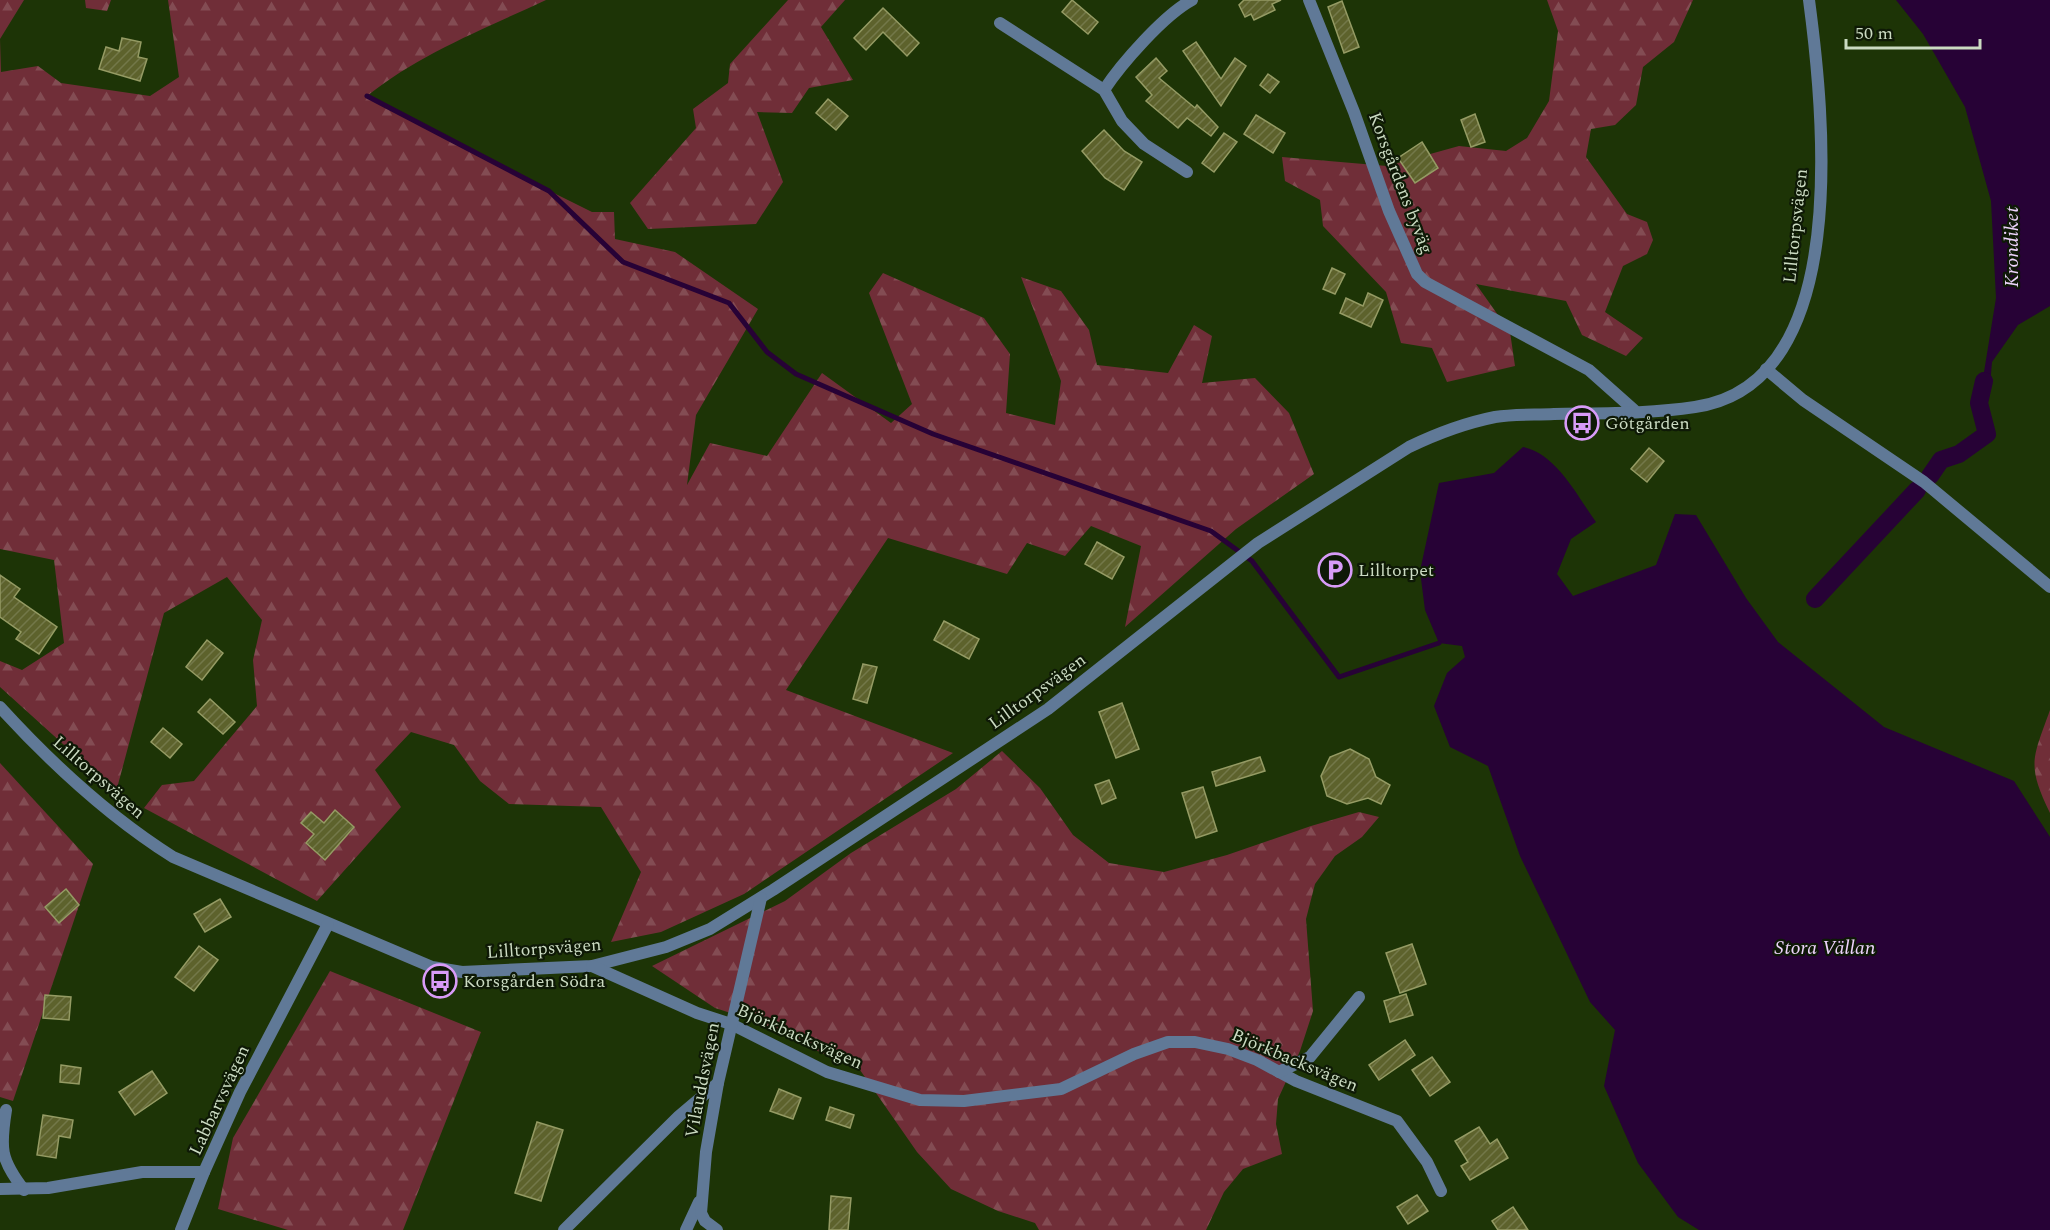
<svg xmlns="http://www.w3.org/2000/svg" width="2050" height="1230" viewBox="0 0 2050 1230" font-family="Spectral,serif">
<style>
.forest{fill:url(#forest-firs)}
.water{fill:#270236}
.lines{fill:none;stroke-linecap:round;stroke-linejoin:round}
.stream{stroke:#270236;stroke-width:5}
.canal{stroke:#270236;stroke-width:18}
.building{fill:url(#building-hatch);stroke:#959b64;stroke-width:1.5}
.street{stroke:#607997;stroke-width:12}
.labels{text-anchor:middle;stroke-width:4.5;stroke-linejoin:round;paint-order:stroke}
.street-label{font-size:18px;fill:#cbdbc2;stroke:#0e1906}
.poi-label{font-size:18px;fill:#cbdbc2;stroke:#0e1906;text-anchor:start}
.water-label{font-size:20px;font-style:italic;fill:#edd3fc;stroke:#0e1906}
</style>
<defs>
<pattern id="forest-firs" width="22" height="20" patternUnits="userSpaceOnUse" patternTransform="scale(1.5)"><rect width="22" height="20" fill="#702e38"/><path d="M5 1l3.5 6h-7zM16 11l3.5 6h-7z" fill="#834c53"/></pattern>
<pattern id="building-hatch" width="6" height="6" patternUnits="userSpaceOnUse" patternTransform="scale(1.5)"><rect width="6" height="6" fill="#5d622c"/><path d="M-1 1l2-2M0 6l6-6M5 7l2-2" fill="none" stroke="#737849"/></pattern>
</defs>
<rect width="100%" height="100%" fill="#1d3406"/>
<!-- forest -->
<g class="forest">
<path d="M0,0H24L0,39L1,72L38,66L61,83L150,96L179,77L168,0H546C486,28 419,54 367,96L451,142L592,212H614L615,239L675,252L758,309L696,415L687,485L710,443L767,456L822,373L891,423L912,404L869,293L883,273L984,318L1010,354L1006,413L1055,425L1061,381L1021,277L1061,291L1089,330L1097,365L1168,373L1194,325L1212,336L1202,383L1255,378L1289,413L1314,474L1236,529L1125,627L1141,546L1091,526L1065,556L1027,543L1007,574L888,538L786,690L953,753L744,894L661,932L611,942L641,872L601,807L509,804L480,781L454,745L411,732L375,770L401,807L317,901L144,808L162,785L194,781L257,706L253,660L262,620L227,577L164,613L116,792L0,687V661L22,670L64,643L54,560L0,549Z"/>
<path d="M85,0H111L107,11L86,8Z"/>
<path d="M788,0H845L821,27L853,80L809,88L792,113L757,112L783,182L756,224L648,229L630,203L696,128L693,109L728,83L730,64Z"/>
<path d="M1547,0H1693L1674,42L1643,67L1636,105L1615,125L1591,129L1586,157L1627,214L1647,222L1653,240L1647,254L1623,266L1605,312L1643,338L1626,356L1582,335L1566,301L1476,284L1510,332L1515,366L1447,382L1432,348L1401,343L1386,292L1323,226L1320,200L1285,181L1282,157L1387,166L1459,146L1506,151L1527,138L1549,101L1558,31Z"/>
<path d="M2050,710V813C2026,764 2033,758 2050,710Z"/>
<path d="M1002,751L1040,788L1073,835L1109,863L1164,872L1227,855L1311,826L1359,812L1379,817L1362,837L1335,856L1315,884L1306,919L1313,1011L1300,1051L1278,1099L1276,1124L1282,1154L1243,1169L1224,1192L1206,1230H1039L1035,1223L998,1211L951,1189L917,1152L860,1070L740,1016L715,1008L652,966L785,901L851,853L956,789Z"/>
<path d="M0,763L93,864L13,1101L0,1097Z"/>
<path d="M330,971L481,1032L403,1230H288L218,1209L233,1138Z"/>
</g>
<!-- water -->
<g class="water">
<path d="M1896,0H2050V306L2018,325L1992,362L1989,397L1979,403L1996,298L1991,201L1965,107L1923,34Z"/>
<path d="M1523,447C1557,454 1577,496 1596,522L1571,539L1557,574L1573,596L1656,565L1675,514L1696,515L1746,598L1778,642L1884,727L2014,781L2050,837V1230H1699L1678,1217L1638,1163L1604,1086L1615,1030L1590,1002L1520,856L1488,766L1450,747L1434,706L1447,673L1465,657L1462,646L1439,643L1425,610L1420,571L1439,483L1494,473Z"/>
</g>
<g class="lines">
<!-- stream -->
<path class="stream" d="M367,96L549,191L623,262L729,303L767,352L796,374L933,434L1211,531L1252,561L1339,677L1439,643"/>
<!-- canal -->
<g class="canal">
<path d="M1930,476L1941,460L1959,454L1987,434L1979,403L1984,381"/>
<path d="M1815,599L1917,490"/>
</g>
</g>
<!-- building -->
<g class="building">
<path d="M1072,0L1098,22L1088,34L1062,12Z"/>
<path d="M1244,0H1281L1272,4L1275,10L1254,20L1251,14L1245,17L1239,5Z"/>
<path d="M1342,1L1359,47L1344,53L1328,7Z"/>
<path d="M883,8L919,43L907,56L883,32L866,50L854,38Z"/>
<path d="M122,38L141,42L138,57L147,59L140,81L99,69L106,47L119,51Z"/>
<path d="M1196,42L1221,79L1235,58L1246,66L1221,106L1183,51Z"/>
<path d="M1156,58L1167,71L1159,78L1195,108L1197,105L1218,127L1211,136L1187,118L1178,128L1146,101L1152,95L1136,77Z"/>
<path d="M1268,74L1279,82L1270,93L1260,85Z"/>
<path d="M828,99L848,116L836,130L816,113Z"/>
<path d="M1475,114L1485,142L1471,147L1461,120Z"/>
<path d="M1256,115L1285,133L1273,153L1244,134Z"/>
<path d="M1104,130L1124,151L1142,162L1124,190L1105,178L1082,151Z"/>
<path d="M1224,133L1237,142L1214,172L1202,163Z"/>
<path d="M1422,142L1438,168L1415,183L1398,158Z"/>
<path d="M1332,268L1345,274L1335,294L1323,289Z"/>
<path d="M1368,293L1383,300L1371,327L1340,313L1346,298L1363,306Z"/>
<path d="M1649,448L1664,461L1647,482L1631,469Z"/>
<path d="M1097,542L1124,557L1112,579L1085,564Z"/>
<path d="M0,575L20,589L14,597L57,627L39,654L16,639L21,632L0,617Z"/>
<path d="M944,621L979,639L969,659L934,640Z"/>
<path d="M207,640L223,653L202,680L186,667Z"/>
<path d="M863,664L877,667L867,703L853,699Z"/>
<path d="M210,699L235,722L223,734L198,712Z"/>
<path d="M1122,703L1139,749L1116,758L1099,712Z"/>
<path d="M163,728L182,744L170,758L151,742Z"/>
<path d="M1350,749L1369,759L1376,777L1390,785L1381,804L1368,798L1347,804L1327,796L1321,776L1330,757Z"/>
<path d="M1260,757L1265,771L1216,786L1212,772Z"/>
<path d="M1109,780L1116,798L1102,804L1095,785Z"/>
<path d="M1203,787L1217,831L1196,838L1182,793Z"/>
<path d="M335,810L354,827L325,860L306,843L314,834L301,823L311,812L324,823Z"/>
<path d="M66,889L79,905L59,923L45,907Z"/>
<path d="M220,899L231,917L205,932L194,914Z"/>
<path d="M1412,944L1426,984L1400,993L1386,953Z"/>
<path d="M199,946L218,960L194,991L175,977Z"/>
<path d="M1406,994L1413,1015L1390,1022L1384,1001Z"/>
<path d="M45,995L71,997L69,1020L43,1018Z"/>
<path d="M1405,1040L1415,1055L1379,1080L1369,1065Z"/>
<path d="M1432,1057L1450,1082L1430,1096L1412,1070Z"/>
<path d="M61,1065L81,1068L79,1084L60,1082Z"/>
<path d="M152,1071L167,1093L135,1115L119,1092Z"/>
<path d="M779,1089L801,1098L793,1119L770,1111Z"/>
<path d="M830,1107L854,1115L850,1128L826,1120Z"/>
<path d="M43,1115L73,1120L70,1138L59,1136L56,1158L37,1155Z"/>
<path d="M537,1122L563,1130L541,1201L515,1193Z"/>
<path d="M1479,1127L1490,1144L1497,1139L1508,1158L1470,1180L1461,1166L1468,1162L1455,1141Z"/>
<path d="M1417,1195L1428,1211L1408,1224L1397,1207Z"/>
<path d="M831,1196L851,1198L848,1230H829Z"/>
<path d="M1513,1207L1528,1230H1498L1492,1221Z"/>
</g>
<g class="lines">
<!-- street -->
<g class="street">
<path d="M1309,0L1354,112L1389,211L1417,274L1425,282L1589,370L1634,410"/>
<path d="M1000,23L1104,90L1122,121L1144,144L1187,172"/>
<path d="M1104,90C1121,64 1164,15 1192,0"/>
<path d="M1766,369L1803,400L1924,482L2050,587"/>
<path d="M0,707C52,764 108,816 173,857L432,967L462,972L592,966L666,947L710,929L773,890L1048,709L1258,543L1409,447C1436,434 1465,423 1495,417C1514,414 1535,415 1554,414C1600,413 1649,414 1695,407C1854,384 1824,112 1809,0"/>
<path d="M592,966L697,1013L731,1024L827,1072L920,1100L964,1101L1061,1089L1134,1054L1168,1042H1195L1228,1049L1257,1060L1296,1081L1397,1121L1427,1162L1441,1191"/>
<path d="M1279,1072L1310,1057L1359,997"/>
<path d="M6,1110C0,1148 0,1159 24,1190"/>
<path d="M0,1189L48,1188L142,1172H204L240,1092L328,924"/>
<path d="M181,1230L204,1172"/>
<path d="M564,1230L679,1116L718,1083"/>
<path d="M686,1230L699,1202"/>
<path d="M717,1230L705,1221L701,1213L706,1152L718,1083L761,898"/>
</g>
</g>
<!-- icons -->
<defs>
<g id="bus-ring" transform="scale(1.725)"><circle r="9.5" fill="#0e1906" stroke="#d89bf8" stroke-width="1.5"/><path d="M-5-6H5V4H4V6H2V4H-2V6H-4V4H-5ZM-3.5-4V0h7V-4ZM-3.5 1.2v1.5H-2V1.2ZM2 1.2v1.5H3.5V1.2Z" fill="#d89bf8"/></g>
<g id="parking-ring" transform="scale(1.725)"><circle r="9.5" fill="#0e1906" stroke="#d89bf8" stroke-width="1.5"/><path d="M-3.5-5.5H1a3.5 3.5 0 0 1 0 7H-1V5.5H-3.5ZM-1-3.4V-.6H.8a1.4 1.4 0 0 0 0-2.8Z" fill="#d89bf8"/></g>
</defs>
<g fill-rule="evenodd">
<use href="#bus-ring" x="1582" y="423"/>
<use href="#parking-ring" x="1335" y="570"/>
<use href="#bus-ring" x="440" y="981"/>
</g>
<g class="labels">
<!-- street labels -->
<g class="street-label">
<text transform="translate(1401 183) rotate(69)" y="6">Korsgårdens byväg</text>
<text transform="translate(1795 226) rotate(-84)" y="6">Lilltorpsvägen</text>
<text transform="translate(1037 691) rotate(-36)" y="6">Lilltorpsvägen</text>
<text transform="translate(99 777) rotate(41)" y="6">Lilltorpsvägen</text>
<text transform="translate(544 948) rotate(-4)" y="6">Lilltorpsvägen</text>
<text transform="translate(800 1036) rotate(24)" y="6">Björkbacksvägen</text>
<text transform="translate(1295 1060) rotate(23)" y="6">Björkbacksvägen</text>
<text transform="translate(702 1080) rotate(-79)" y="6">Vilauddsvägen</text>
<text transform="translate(219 1100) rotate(-65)" y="6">Labbarvsvägen</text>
</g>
<!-- poi labels -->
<g class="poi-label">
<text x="1605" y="429">Götgården</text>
<text x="1358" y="576">Lilltorpet</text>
<text x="463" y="987">Korsgården Södra</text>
</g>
<!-- water labels -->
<g class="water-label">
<text transform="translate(2011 247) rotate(-90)" y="7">Krondiket</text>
<text x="1825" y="954">Stora Vällan</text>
</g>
</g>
<!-- scale -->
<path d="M1846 39v9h134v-9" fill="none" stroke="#cbdbc2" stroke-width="3"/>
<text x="1855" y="39" font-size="18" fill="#cbdbc2" stroke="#0e1906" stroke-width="4.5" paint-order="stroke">50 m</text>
</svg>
